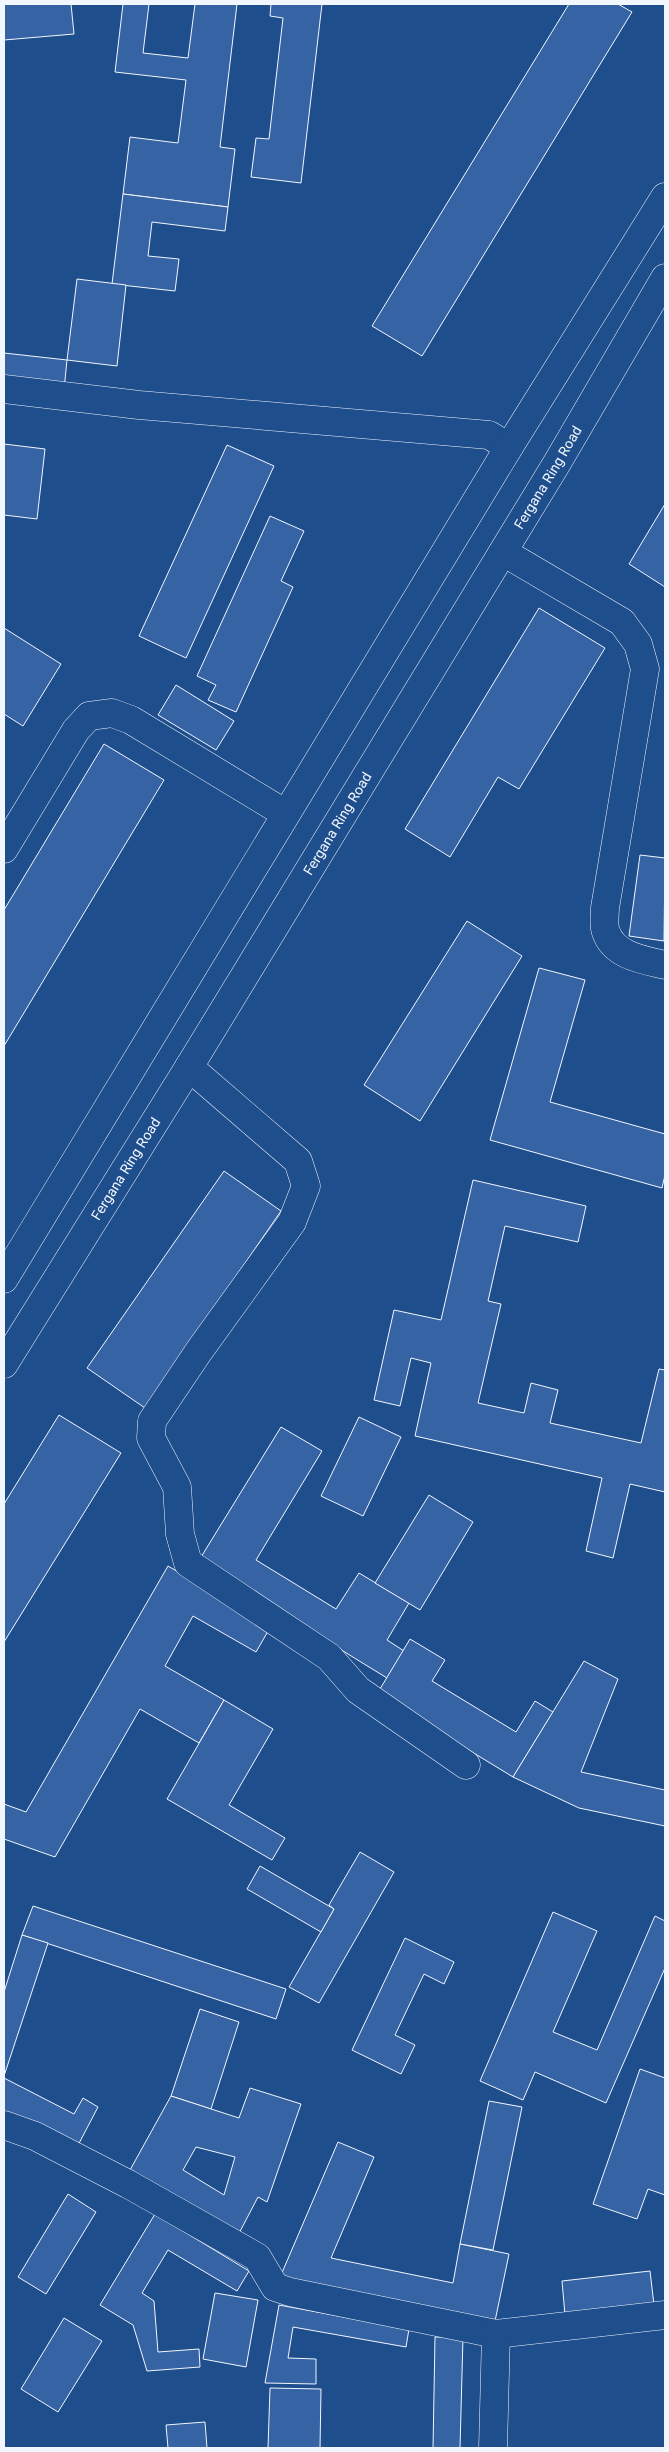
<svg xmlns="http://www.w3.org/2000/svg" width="669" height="2452" viewBox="0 0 669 2452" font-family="Roboto,sans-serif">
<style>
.building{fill:#3563a3;stroke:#f2f6ff;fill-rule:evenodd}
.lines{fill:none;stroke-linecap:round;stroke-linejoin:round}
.minor-casing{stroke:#f2f6ff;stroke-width:29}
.highway-casing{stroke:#f2f6ff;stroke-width:29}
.minor{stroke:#1f4e8c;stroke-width:28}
.highway{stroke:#1f4e8c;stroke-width:28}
.labels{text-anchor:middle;stroke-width:4;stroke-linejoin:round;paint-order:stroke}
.street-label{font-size:14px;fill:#f2f6ff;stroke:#1f4e8c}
</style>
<rect width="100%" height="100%" fill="#1f4e8c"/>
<!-- building -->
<g class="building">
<path d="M4,4H71L74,34L4,40Z"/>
<path d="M123,4H149L143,53L188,58L195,4H237L220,147L235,149L228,207L123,194L130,137L178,143L186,80L115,72Z"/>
<path d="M271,4H322L301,183L251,177L256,138L269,139L283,18L270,16Z"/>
<path d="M569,4H618L632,12L422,356L372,326Z"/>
<path d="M123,194L228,207L225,231L152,222L148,256L179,259L175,291L112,284Z"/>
<path d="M77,279L126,285L117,366L67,360Z"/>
<path d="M4,353L67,360L64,390L4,384Z"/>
<path d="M4,444L45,449L37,519L4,515Z"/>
<path d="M227,445L274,466L186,658L139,636Z"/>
<path d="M665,504V587L629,564Z"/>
<path d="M270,516L304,531L281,581L293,587L236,712L208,700L216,685L197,676Z"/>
<path d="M539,608L605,648L519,789L498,777L450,857L405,829Z"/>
<path d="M4,628L61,664L23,726L4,714Z"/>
<path d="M176,685L234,721L216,750L158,715Z"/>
<path d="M104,744L164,780L4,1046V910Z"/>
<path d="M640,855L665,858L664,941L629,936Z"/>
<path d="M467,921L522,956L420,1121L364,1085Z"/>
<path d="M539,968L585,980L550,1102L665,1134V1175L662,1188L490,1140Z"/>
<path d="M224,1171L281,1211L145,1408L87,1368Z"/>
<path d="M473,1180L586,1206L578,1242L505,1226L488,1301L501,1304L478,1403L524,1413L531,1383L558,1390L550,1423L641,1443L659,1369L665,1370V1492L630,1484L613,1558L586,1551L602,1478L415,1436L431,1363L411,1358L400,1406L374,1400L394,1310L441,1320Z"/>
<path d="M59,1415L121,1453L4,1642V1504Z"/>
<path d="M359,1417L401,1437L363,1516L321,1496Z"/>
<path d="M281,1427L322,1451L256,1560L336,1609L359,1573L409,1603L387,1640L404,1651L387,1678L198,1562Z"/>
<path d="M429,1495L473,1522L420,1610L375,1583Z"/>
<path d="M168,1566L271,1626L256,1652L193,1616L165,1666L224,1700L199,1743L140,1709L55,1857L4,1839V1804L26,1812Z"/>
<path d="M410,1639L445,1660L432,1681L516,1732L535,1701L553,1712L513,1777L377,1694Z"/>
<path d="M584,1661L618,1679L581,1772L665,1790V1826L579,1808L513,1777Z"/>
<path d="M224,1700L273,1729L229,1805L285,1838L272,1860L167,1799Z"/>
<path d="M360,1852L394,1872L319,2003L289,1987L334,1909L329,1905Z"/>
<path d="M260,1866L334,1909L321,1932L247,1889Z"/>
<path d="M33,1906L286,1989L276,2019L22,1935Z"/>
<path d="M553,1912L597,1931L553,2032L597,2050L655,1916L665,1921V1968L606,2103L535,2072L523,2100L480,2081Z"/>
<path d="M22,1935L48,1943L4,2076V1992Z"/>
<path d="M405,1938L454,1962L444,1984L424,1974L395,2035L415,2045L401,2074L352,2050Z"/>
<path d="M200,2009L239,2022L211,2109L171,2096Z"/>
<path d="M640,2069L665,2078V2195L648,2189L637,2219L593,2204Z"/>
<path d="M4,2078L74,2114L83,2098L98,2107L75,2151L4,2114Z"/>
<path d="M250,2088L301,2104L267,2202L258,2197L236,2239L130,2170L171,2096L239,2118ZM196,2147L235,2157L224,2195L183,2170Z"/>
<path d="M489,2101L522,2107L493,2250L460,2244Z"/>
<path d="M338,2142L374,2157L331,2258L453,2283L460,2244L509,2254L494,2326L278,2282Z"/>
<path d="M68,2194L96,2212L46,2294L18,2277Z"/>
<path d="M155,2214L249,2271L237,2291L168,2250L142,2293L154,2301L158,2352L199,2349L200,2367L147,2371L133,2325L100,2305Z"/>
<path d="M650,2271L654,2305L565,2315L562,2281Z"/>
<path d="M215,2293L258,2300L246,2367L203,2359Z"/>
<path d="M279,2305L409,2329L406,2347L293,2327L288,2358L316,2359V2384L265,2383Z"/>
<path d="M64,2318L102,2341L58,2412L21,2389Z"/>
<path d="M435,2337H463L460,2448H433Z"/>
<path d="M270,2388L321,2389L320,2448H268Z"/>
<path d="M205,2422L207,2448H168L166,2425Z"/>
</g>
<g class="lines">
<!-- minor casing -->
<g class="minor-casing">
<g id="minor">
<path d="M4,389L139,405L489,435L509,447"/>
<path d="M503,552L622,622L638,644L645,669L605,908C605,915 603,925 606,932C614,956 644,960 665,965"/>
<path d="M4,849L76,730L89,716L112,713L131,720L286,814"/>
<path d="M189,1067L298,1161L306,1186L292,1222L199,1351L152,1421L151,1438L177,1487L180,1534L188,1563L329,1657L358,1690L466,1765"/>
<path d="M4,2125L35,2136L128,2184L257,2257L275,2287L290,2292L496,2334L665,2315"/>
<path d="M493,2448L496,2334"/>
</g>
</g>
<!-- highway casing -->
<g class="highway-casing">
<g id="highway">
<path d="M4,1279L509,447L665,197"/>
<path id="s1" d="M4,1364L189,1067L557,463L665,278"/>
</g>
</g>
<!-- minor -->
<use href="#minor" class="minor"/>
<!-- highway -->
<use href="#highway" class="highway"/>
</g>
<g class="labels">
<!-- street labels -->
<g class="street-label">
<text dy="5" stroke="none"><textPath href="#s1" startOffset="1040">Fergana Ring Road</textPath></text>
<text dy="5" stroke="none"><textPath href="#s1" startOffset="635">Fergana Ring Road</textPath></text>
<text dy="5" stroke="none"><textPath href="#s1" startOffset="230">Fergana Ring Road</textPath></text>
</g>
</g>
<!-- border -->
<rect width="669" height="2452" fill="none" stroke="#f2f6ff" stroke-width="10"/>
</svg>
